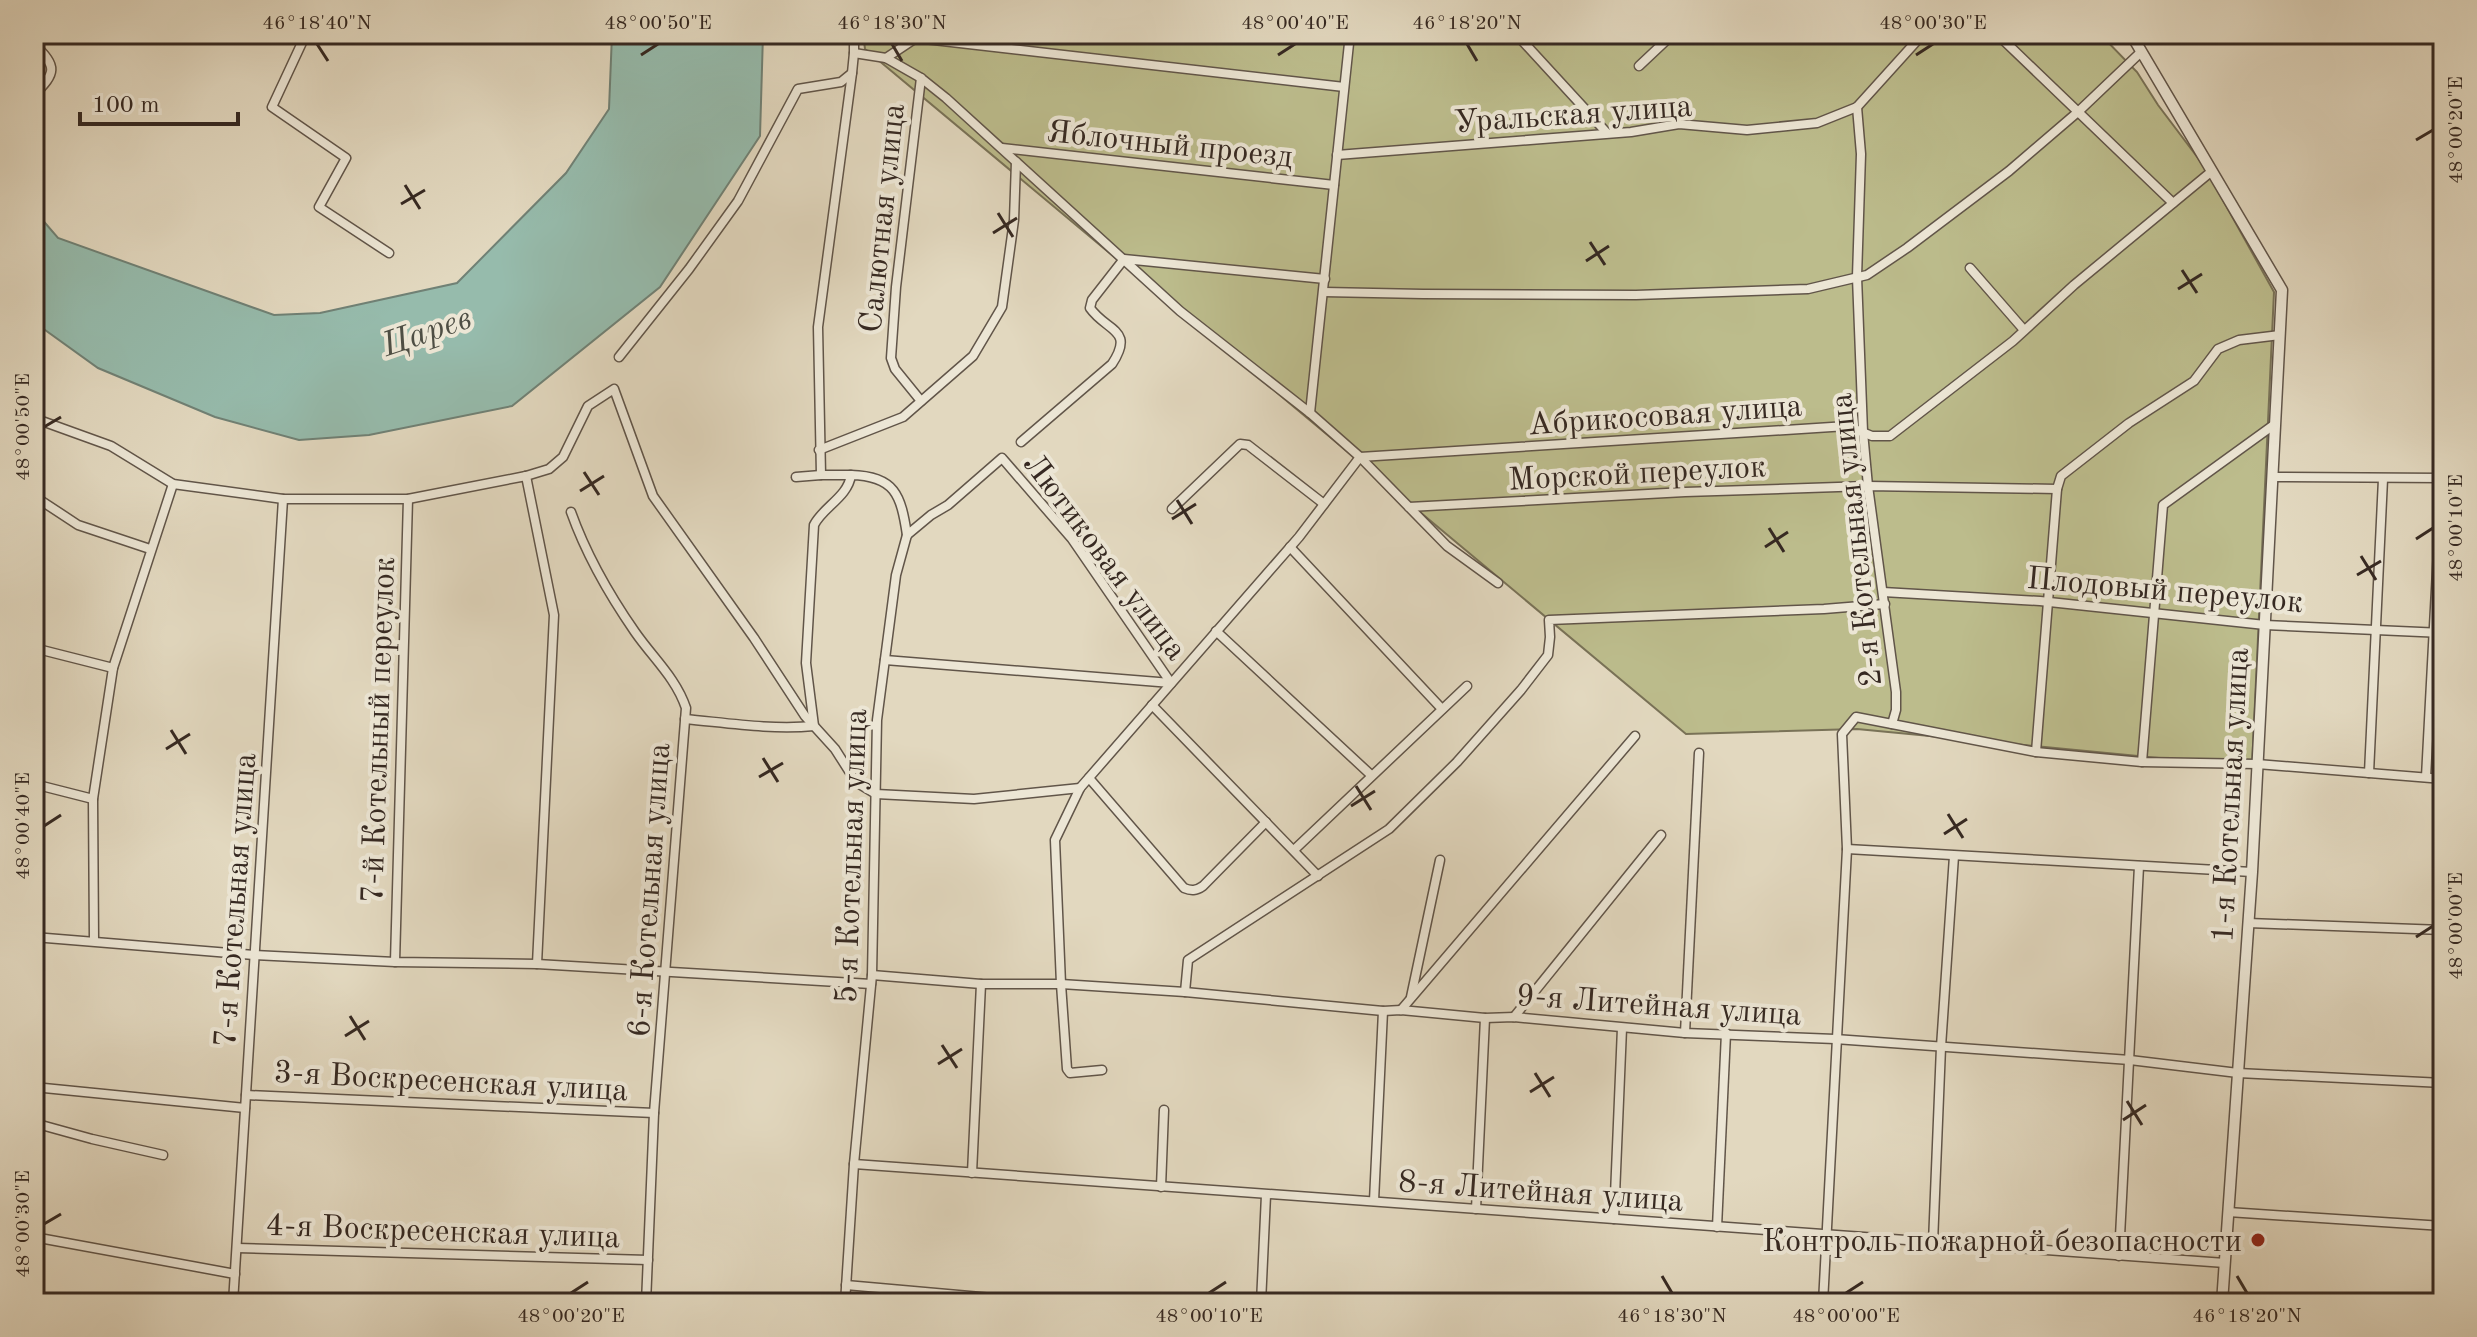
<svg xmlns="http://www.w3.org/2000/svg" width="2477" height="1337" viewBox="0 0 2477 1337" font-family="'Old Standard TT',serif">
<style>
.green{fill:#bcbc8c;stroke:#797257;stroke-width:2}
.water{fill:#96bbac;stroke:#708175;stroke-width:2}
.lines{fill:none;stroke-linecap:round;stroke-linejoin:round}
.minor-casing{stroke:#615549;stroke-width:11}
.tertiary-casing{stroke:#615549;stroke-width:13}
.minor{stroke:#ece6d5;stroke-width:8}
.tertiary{stroke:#ece6d5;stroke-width:10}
.ticks{fill:none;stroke:#362922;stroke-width:3}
.poi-dot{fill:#8f2418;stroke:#ece6d5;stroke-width:3}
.labels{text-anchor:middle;stroke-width:8;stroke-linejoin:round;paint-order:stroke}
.street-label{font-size:32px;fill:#362922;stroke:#ece6d5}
.poi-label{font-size:32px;fill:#362922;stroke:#ece6d5;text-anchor:end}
.water-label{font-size:34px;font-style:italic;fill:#4e4e44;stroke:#ece6d5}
.neatline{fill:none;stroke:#362922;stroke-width:3}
.ticks-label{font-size:20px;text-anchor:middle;fill:#362922}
</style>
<rect width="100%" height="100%" fill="#e2d8bf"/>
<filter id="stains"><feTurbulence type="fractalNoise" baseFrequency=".0025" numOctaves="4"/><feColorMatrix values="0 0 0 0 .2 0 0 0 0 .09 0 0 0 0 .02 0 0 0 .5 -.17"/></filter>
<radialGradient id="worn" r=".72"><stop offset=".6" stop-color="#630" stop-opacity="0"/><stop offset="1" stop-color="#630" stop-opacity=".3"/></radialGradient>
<!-- green -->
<path class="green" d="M863,34H1925L1931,40L1938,34H2100L2137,72L2158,105L2204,166L2274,292L2252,767L1857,729L1686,734L865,49Z"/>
<!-- water -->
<path class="water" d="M612,34H763L760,136L660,287L512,406L369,435L299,440L215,417L98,368L34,322V210L58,238L274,315L320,313L457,283L566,173L609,109Z"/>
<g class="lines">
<!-- minor casing -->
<g class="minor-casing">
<g id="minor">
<path d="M306,34L272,107L346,158L319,207L389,253"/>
<path d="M1516,34L1607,133"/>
<path d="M1997,34L2173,203"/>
<path d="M34,44C58,67 56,73 34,95"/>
<path d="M854,53L886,58L921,78L946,98L1180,311L1310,413L1360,457L1447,546L1498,583"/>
<path d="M886,58L916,38L1344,87"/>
<path d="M1639,66L1673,34"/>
<path d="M921,78L896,287L891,358L895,369L921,401"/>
<path d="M1857,107L1861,154L1857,277L1863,432L1868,486L1896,692V710L1892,724"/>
<path d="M1002,148L1334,185"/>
<path d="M1337,155L1631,132L1679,124L1747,130L1817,123L1857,107L1923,34"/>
<path d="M1970,268L2024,330"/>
<path d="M1324,292L1423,294L1636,295L1808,289L1867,275L1907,248L2009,171L2079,111L2141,52"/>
<path d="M619,357L689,269L738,201L798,89L841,82L852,73L854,53V34"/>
<path d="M1310,413L1350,34"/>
<path d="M34,416L39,420L111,446L173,484L283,499H408L526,476L549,469L563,457L588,406L614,389L653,496L754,638L805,716L835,749L856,782L876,794L974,799L1080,788"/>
<path d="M1021,442L1112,364C1135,329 1107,332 1090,308L1092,300L1124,259L1325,279"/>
<path d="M819,450L903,417L973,356L1002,307L1014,220L1016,162"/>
<path d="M1360,457L1847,426L1872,436H1890L2013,341L2074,285L2212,171"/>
<path d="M851,475H821L818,327L852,73"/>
<path d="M526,476L554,615L537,964"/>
<path d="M796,477L821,475"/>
<path d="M2272,477L2443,478"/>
<path d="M34,496L78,525L150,549"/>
<path d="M1409,507L1685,492L1868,486L2057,489L2061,476L2129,423L2194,381L2218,349L2239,340L2280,335"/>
<path d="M1172,509L1240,444L1248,445L1324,504"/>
<path d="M571,512C586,554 610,596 635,632C653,658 676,678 686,708L654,1113L646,1303"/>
<path d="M1290,547L1442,709"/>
<path d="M1883,592L2040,601L2265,625L2443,633"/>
<path d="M1216,631L1371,775"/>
<path d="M34,648L113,668"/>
<path d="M885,660L1171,683"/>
<path d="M1152,705L1318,876"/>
<path d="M685,719C728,723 771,730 814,726L806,663L814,525C823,507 848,497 851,475C895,476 901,495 907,535"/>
<path d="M2036,752L2057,489"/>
<path d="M2142,762L2163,505L2275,424"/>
<path d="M2369,773L2383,479"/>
<path d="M2426,777L2443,457"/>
<path d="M1089,778L1184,888C1191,891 1196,891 1203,886L1266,822"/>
<path d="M34,784L93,799"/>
<path d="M1847,849L2252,872"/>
<path d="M1294,850L1467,686"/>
<path d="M2248,923L2443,930"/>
<path d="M34,937L254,955L395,962L537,964L871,984"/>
<path d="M94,940L93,799L113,668L173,484"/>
<path d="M395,962L408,499"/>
<path d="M872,975L981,984H1061L1185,992L1383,1011L1401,1010L1485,1018L1514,1017L1685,1033L1835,1039L2130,1060L2238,1073L2443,1083"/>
<path d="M1185,992L1188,960L1389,829L1457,762L1521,690L1548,655L1550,637L1549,620L1824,609L1885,604"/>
<path d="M1411,997L1440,860"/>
<path d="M1401,1010L1635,736"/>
<path d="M1514,1017L1661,835"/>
<path d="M1685,1033L1699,753"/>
<path d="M1102,1070L1070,1073L1067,1069L1061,984L1055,840L1080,788L1299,537L1360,457"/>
<path d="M34,1087L245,1108"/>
<path d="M246,1095L654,1113"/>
<path d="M34,1123L92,1139L163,1155"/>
<path d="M854,1164L2225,1263"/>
<path d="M972,1173L981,984"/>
<path d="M1161,1187L1164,1110"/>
<path d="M1374,1201L1383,1011"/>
<path d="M1476,1209L1485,1018"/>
<path d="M2228,1212L2443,1226"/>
<path d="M1614,1219L1622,1028"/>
<path d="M1717,1227L1726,1033"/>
<path d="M34,1237L235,1274"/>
<path d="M1933,1243L1941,1047L1954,856"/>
<path d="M237,1248L648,1260"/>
<path d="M2119,1256L2139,866"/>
<path d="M846,1285L1049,1303"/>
<path d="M233,1303L283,499"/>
<path d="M845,1303L854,1164L872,975L877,720L896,575L907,535L931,515L948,505L1002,458L1072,539L1171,683"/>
<path d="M1261,1303L1266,1195"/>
<path d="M1823,1303L1847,849L1842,734L1856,717L2036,752L2142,762L2257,764L2443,779"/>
</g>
</g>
<!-- tertiary casing -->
<g class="tertiary-casing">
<path id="tertiary" d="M2131,34L2282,290L2252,872L2222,1303"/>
</g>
<!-- minor -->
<use href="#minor" class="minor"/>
<!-- tertiary -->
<use href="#tertiary" class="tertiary"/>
</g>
<!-- ticks -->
<path class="ticks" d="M317,44L328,61M892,44L902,61M1467,44L1477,61M641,55L658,44M1278,55L1295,44M1916,55L1933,44M2416,140L2433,130M405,185L420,209M401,204L425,190M998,213L1013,237M993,233L1017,218M1590,242L1605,265M1586,261L1609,246M2182,270L2197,293M2178,289L2202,274M44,427L61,417M584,472L599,495M580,491L604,476M1177,500L1192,524M1172,519L1196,504M1769,528L1784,552M2416,539L2433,528M1765,547L1788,532M2361,556L2376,580M2357,575L2381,561M171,730L186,754M166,749L190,734M763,758L778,782M759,777L783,763M1356,786L1371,810M1351,806L1375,791M1948,814L1963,838M44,826L61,815M1944,834L1967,819M2416,937L2433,926M350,1016L365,1040M345,1036L369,1021M942,1045L957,1068M938,1064L962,1049M1535,1073L1550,1097M1530,1092L1554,1077M2127,1101L2142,1125M2123,1120L2146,1105M44,1224L61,1214M1662,1276L1672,1293M2237,1276L2247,1293M571,1293L588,1282M1209,1293L1226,1282M1846,1293L1863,1282"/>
<!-- markers -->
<circle class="poi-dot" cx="2258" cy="1240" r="8"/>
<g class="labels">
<!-- street labels -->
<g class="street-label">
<text transform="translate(1573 113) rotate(-4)" y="11">Уральская улица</text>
<text transform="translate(1170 143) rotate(6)" y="11">Яблочный проезд</text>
<text transform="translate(881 218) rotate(-84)" y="11">Салютная улица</text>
<text transform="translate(1665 414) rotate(-4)" y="11">Абрикосовая улица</text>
<text transform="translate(1637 472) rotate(-3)" y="11">Морской переулок</text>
<text transform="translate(1855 540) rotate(-96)" y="11">2-я Котельная улица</text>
<text transform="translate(1106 556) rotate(53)" y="11">Лютиковая улица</text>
<text transform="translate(2165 589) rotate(5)" y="11">Плодовый переулок</text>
<text transform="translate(377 730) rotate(-88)" y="11">7-й Котельный переулок</text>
<text transform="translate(2229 795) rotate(-87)" y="11">1-я Котельная улица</text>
<text transform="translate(850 856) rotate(-88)" y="11">5-я Котельная улица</text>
<text transform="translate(648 890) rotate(-86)" y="11">6-я Котельная улица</text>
<text transform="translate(234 900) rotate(-86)" y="11">7-я Котельная улица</text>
<text transform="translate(1659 1004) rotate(4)" y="11">9-я Литейная улица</text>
<text transform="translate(451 1080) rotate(3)" y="11">3-я Воскресенская улица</text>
<text transform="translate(1541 1190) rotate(4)" y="11">8-я Литейная улица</text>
<text transform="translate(443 1230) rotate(2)" y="11">4-я Воскресенская улица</text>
</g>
<!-- poi labels -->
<g class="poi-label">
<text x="2242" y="1251">Контроль пожарной безопасности</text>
</g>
<!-- water labels -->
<g class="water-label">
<text transform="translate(426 330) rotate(-19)" y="12">Царев</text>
</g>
</g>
<!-- margin -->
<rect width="2477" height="1337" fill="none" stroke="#e2d8bf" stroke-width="88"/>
<!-- scale -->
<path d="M80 112v12h158v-12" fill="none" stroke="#362922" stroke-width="4"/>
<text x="92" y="112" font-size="24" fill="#362922" stroke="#ece6d5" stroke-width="6" paint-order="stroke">100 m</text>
<rect x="44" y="44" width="2389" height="1249" class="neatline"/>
<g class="ticks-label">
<text x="317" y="29">46°18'40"N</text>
<text x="658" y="29">48°00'50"E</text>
<text x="892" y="29">46°18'30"N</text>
<text x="1295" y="29">48°00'40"E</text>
<text x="1467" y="29">46°18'20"N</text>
<text x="1933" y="29">48°00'30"E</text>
<text transform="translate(2455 130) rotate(-90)" y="7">48°00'20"E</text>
<text transform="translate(22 427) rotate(-90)" y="7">48°00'50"E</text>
<text transform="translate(2455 528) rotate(-90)" y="7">48°00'10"E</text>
<text transform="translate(22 826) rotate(-90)" y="7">48°00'40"E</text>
<text transform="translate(2455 926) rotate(-90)" y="7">48°00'00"E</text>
<text transform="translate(22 1224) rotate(-90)" y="7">48°00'30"E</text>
<text x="571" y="1322">48°00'20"E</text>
<text x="1209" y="1322">48°00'10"E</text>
<text x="1672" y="1322">46°18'30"N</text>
<text x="1846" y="1322">48°00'00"E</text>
<text x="2247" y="1322">46°18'20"N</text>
</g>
<rect width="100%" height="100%" filter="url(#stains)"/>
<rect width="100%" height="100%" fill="url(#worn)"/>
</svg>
